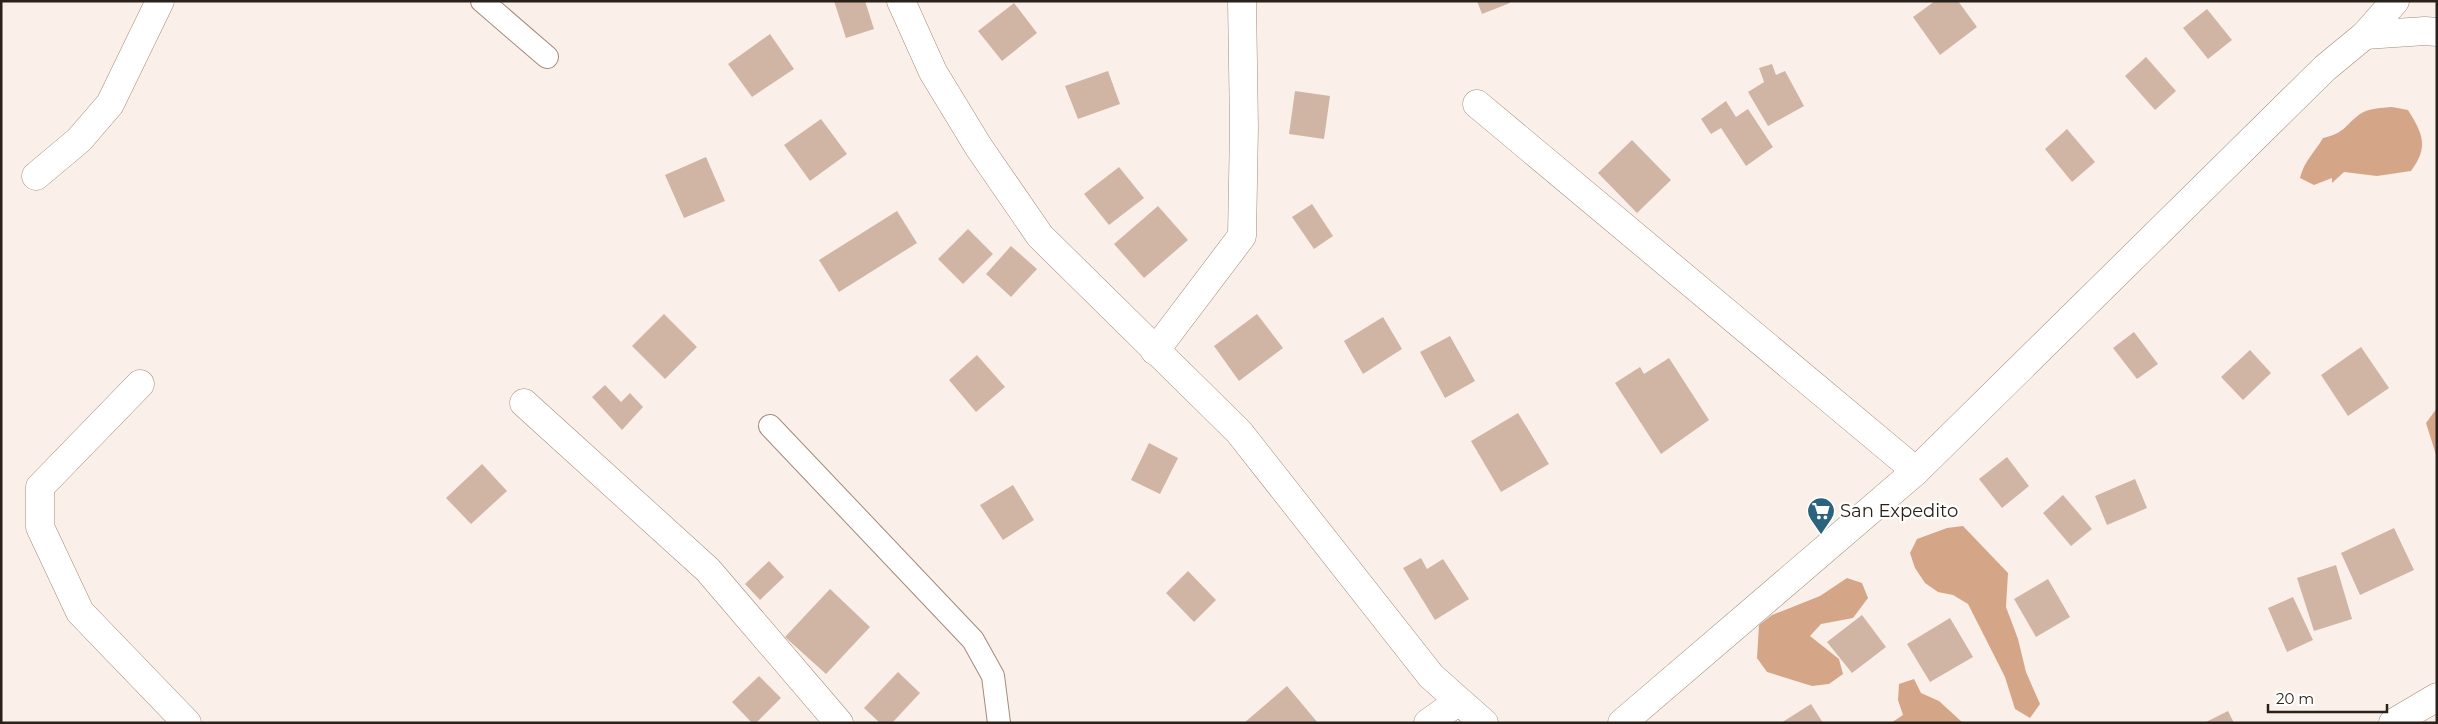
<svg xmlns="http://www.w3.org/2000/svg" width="2438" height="724" viewBox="0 0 2438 724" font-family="Montserrat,sans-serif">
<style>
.forest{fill:#d5a588}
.building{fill:#d0b5a5}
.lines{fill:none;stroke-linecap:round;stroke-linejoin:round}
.lane-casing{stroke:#a3897a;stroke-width:24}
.street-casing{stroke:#a3897a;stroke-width:29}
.lane{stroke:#fff;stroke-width:22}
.street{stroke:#fff;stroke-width:28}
.labels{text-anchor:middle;stroke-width:4.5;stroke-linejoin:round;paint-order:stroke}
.poi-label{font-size:18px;fill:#2b211b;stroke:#fff;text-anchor:start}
</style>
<rect width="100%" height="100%" fill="#fbf0e9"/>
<!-- forest -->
<g class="forest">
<path d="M2392,107L2408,110C2423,134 2429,147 2411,171L2377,176L2344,172L2332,183V178L2314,185L2300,178C2304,161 2315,152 2323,138C2345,133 2344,126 2360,114C2369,108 2381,108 2392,107Z"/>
<path d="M2437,408V458L2426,423Z"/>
<path d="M1963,526L2008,573L2006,607L2018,639L2026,672L2040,704L2030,718L2015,709L2005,677L1968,604L1953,595L1938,592L1925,583L1915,568L1910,553L1917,539L1947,528Z"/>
<path d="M1847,578L1862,583L1868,598L1853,618L1821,624L1810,636L1839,659L1843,674L1829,684L1812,686L1767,672L1757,658L1759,625L1772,615L1820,596Z"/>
<path d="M1914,679L1921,693L1939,701L1963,723H1891L1903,715L1898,700L1899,684Z"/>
</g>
<!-- building -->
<g class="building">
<path d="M834,1H865L874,29L846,38Z"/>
<path d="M1477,1H1509L1510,3L1482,14Z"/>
<path d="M1935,1H1958L1977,27L1940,55L1913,17Z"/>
<path d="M1014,3L1037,33L1002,61L978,31Z"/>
<path d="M2207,9L2232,40L2208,59L2183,28Z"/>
<path d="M770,34L794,69L752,97L728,64Z"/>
<path d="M2146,57L2176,91L2155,110L2125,76Z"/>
<path d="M1772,64L1776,75L1785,71L1804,106L1768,126L1748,92L1764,82L1759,68Z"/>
<path d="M1108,71L1120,104L1078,119L1065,86Z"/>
<path d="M1295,91L1330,96L1324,139L1289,134Z"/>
<path d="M1726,101L1736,117L1748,109L1773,147L1746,166L1721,128L1711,134L1701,119Z"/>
<path d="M821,119L847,154L810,181L784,145Z"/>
<path d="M2067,129L2095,162L2072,182L2045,149Z"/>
<path d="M1632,140L1671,180L1637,213L1598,173Z"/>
<path d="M706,157L725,201L684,218L665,175Z"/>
<path d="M1119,167L1144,198L1109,225L1084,194Z"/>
<path d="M1312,204L1333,236L1314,249L1292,217Z"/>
<path d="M1158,206L1188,240L1144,278L1114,244Z"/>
<path d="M897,211L917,243L839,292L819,260Z"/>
<path d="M968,229L993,254L963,284L938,259Z"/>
<path d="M1011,246L1037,269L1011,297L986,274Z"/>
<path d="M664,314L697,347L665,379L632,346Z"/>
<path d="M1257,314L1283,348L1239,381L1214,346Z"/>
<path d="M1383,317L1402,349L1363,374L1344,341Z"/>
<path d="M2134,332L2158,364L2137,379L2113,348Z"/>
<path d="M1450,336L1475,381L1445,398L1420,352Z"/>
<path d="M2361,347L2389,388L2348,416L2321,375Z"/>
<path d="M2250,350L2271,373L2243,400L2221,377Z"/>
<path d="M977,355L1005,387L976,412L949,380Z"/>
<path d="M1669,358L1709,420L1661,454L1615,383L1640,367L1644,374Z"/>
<path d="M605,385L621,402L630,393L643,407L622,430L592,397Z"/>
<path d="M1518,413L1549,464L1501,492L1471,441Z"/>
<path d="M1149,443L1178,458L1160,494L1131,480Z"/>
<path d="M2007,457L2029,486L2002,508L1979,479Z"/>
<path d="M482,464L507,491L471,524L446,498Z"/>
<path d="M2135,479L2147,508L2107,525L2095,496Z"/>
<path d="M1013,485L1034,520L1003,540L980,505Z"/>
<path d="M2063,495L2092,529L2071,546L2043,513Z"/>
<path d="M2394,528L2414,570L2360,595L2341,553Z"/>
<path d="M1421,558L1427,569L1443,559L1469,599L1435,620L1403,568Z"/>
<path d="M769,561L784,577L760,600L745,584Z"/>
<path d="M2336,565L2352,619L2314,631L2297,578Z"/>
<path d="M1188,571L1216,600L1194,622L1166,593Z"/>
<path d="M2048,579L2070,617L2036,637L2014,599Z"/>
<path d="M830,589L870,627L826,674L785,637Z"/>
<path d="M2293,597L2313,640L2287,652L2268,608Z"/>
<path d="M1862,615L1886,647L1852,673L1827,642Z"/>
<path d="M1950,618L1973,657L1930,682L1907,644Z"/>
<path d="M898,672L920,693L892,723H880L864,708Z"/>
<path d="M759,676L781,698L756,723H752L732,702Z"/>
<path d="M1287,686L1318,723H1244Z"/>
<path d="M1811,704L1823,723H1781Z"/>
<path d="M2228,711L2234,723H2204Z"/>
</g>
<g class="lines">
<!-- lane casing -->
<g class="lane-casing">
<g id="lane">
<path d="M482,1L547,57"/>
<path d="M770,426L973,640L993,676L999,723"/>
</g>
</g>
<!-- street casing -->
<g class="street-casing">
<g id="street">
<path d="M901,1L933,72L978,146L1040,236L1239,432L1431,676L1484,723"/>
<path d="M2365,35L2425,31L2437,32"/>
<path d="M1477,104L1916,471"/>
<path d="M36,176L79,140L110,104L160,1"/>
<path d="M1155,351L1242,236L1244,127L1242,1"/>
<path d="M140,384L40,487V527L80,612L187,723"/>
<path d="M524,403L708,570L839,723"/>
<path d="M1428,723L1459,701"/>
<path d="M1622,723L1916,471L2325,68L2365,35L2395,1"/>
<path d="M2393,723L2437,697"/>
</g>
</g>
<!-- lane -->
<use href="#lane" class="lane"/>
<!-- street -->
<use href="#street" class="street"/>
</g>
<!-- icons -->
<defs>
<g id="supermarket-pin" transform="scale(1.4375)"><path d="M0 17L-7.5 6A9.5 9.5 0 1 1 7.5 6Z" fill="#2b627d" stroke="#fff"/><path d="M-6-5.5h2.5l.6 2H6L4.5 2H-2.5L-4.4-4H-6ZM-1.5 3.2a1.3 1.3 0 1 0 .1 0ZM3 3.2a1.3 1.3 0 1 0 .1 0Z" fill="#fff"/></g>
</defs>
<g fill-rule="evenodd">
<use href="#supermarket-pin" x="1821" y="511"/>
</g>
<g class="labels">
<!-- poi labels -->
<g class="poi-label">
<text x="1840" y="517">San Expedito</text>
</g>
</g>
<!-- border -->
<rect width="2438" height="724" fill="none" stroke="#2b211b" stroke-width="5"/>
<!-- scale -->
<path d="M2268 704v8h119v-8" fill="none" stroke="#2b211b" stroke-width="2.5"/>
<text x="2276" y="704" font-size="15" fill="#2b211b" stroke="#ffffff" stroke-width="4" paint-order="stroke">20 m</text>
</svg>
